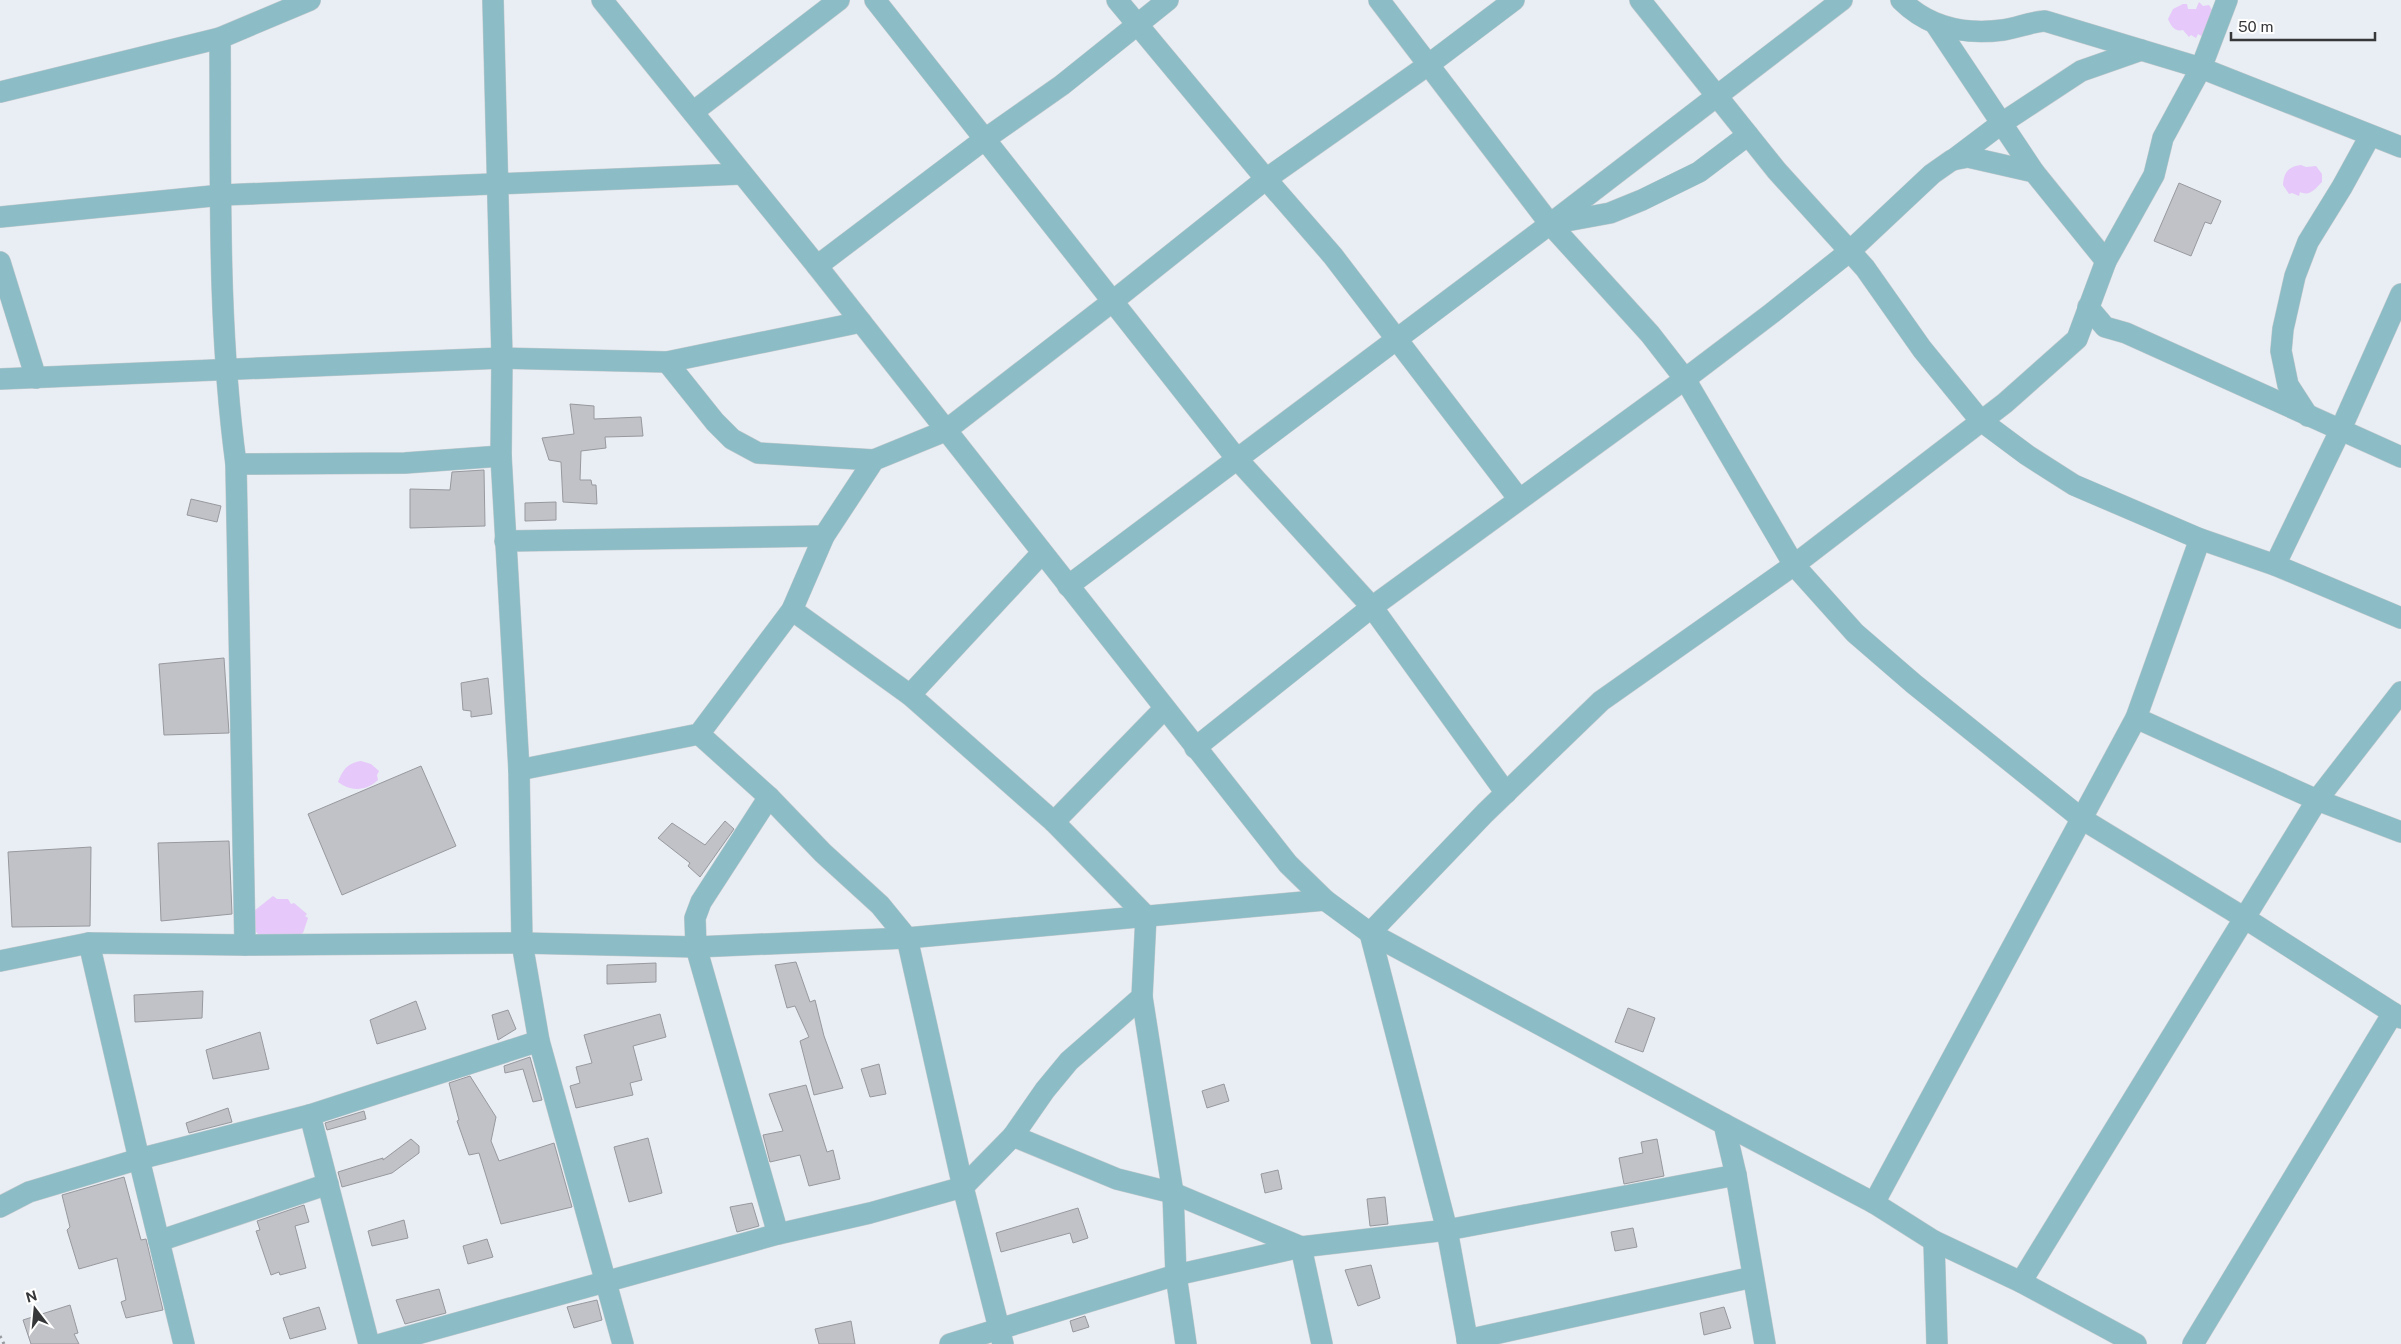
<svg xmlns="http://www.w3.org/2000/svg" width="2401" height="1344" viewBox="0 0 2401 1344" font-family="'Public Sans',sans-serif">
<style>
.green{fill:#e6c8fa}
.building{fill:#c1c2c8;stroke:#98999f}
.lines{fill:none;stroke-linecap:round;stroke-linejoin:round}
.minor-casing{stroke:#c4c9ce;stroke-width:22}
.path{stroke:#979b9f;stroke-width:3;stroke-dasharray:2.5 4;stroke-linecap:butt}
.minor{stroke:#8cbdc6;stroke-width:21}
</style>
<rect width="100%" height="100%" fill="#e8eef3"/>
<!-- green -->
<g class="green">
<path d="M2199,2L2203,6L2209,5L2212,10L2203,37L2198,34L2196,38L2191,35L2189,37L2183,30C2175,32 2171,26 2168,19L2173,9L2183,4H2187L2188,9H2196Z"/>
<path d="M2301,165L2306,167L2316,166L2322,174V182C2316,188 2310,197 2300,192L2299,196L2292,193L2289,194L2283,185C2284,172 2288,167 2301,165Z"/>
<path d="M361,761L371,764L379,771L377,775L378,780C366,791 351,792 338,782C343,769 348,763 361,761Z"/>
<path d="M273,896L277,899H288L291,904L294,903L307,914L305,916L308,918L303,933L298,936L258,934L256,932L254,911Z"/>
</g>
<!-- building -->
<g class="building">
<path d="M2179,183L2221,201L2211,224L2205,222L2191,256L2154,241Z"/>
<path d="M570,404L594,406V419L641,417L643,436L605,437L606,448L581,451L580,480H591L592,485H596L597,504L563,502L561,462L549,460L542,438L574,434Z"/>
<path d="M484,470L485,526L410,528V489L450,490L452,472Z"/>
<path d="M191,499L221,506L217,522L187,515Z"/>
<path d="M556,502V520L525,521V503Z"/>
<path d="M224,658L229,733L164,735L159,664Z"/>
<path d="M488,678L492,714L471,717V711L463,710L461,683Z"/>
<path d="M421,766L456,846L342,895L308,814Z"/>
<path d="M725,821L734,829L700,877L688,866L690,863L658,838L672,823L705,845Z"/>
<path d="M229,841L232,914L161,921L158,843Z"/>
<path d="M91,847L90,926L12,927L8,852Z"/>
<path d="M796,962L810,1002L815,1000L824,1036L843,1088L814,1095L800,1041L809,1037L795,1006L787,1008L775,965Z"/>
<path d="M656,963V982L607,984V965Z"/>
<path d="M203,991L202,1018L135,1022L134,995Z"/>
<path d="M416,1001L426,1029L377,1044L370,1020Z"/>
<path d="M1628,1008L1655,1018L1643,1052L1615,1042Z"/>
<path d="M508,1010L516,1029L498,1040L492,1015Z"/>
<path d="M660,1014L666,1037L633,1046L642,1080L630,1083L633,1095L576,1108L570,1086L580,1083L576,1067L592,1063L584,1035Z"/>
<path d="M260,1032L269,1069L213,1079L206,1050Z"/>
<path d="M530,1057L542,1100L533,1102L523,1069L505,1073L504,1066Z"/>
<path d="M879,1064L886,1094L870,1097L861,1069Z"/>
<path d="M470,1076L496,1117L491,1141L499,1161L554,1143L572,1207L501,1224L479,1153L469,1155L457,1121L459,1120L449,1083Z"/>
<path d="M1224,1084L1229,1101L1207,1108L1202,1091Z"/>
<path d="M806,1085L827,1152L833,1150L840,1179L809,1186L800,1155L770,1162L763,1135L783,1131L769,1094Z"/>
<path d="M228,1108L232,1122L189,1133L186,1123Z"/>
<path d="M364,1111L366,1119L327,1130L325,1123Z"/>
<path d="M648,1138L662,1193L629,1202L614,1147Z"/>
<path d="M411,1139L419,1146V1153L392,1173L342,1187L338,1172L383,1158V1160Z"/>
<path d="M1657,1139L1664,1176L1624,1184L1619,1158L1643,1153L1641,1142Z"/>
<path d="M1278,1170L1282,1189L1265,1193L1261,1174Z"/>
<path d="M124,1177L141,1240L146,1239L163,1310L126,1318L121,1302L126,1300L117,1258L79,1269L67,1230L70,1227L62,1195Z"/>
<path d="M1385,1197L1388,1224L1370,1226L1367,1199Z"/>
<path d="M752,1203L759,1226L737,1232L730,1207Z"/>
<path d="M304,1205L309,1222L295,1226L306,1268L280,1275L279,1272L271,1275L256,1231L260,1230L257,1221Z"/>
<path d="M1078,1208L1088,1238L1073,1243L1070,1233L1001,1252L996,1233Z"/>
<path d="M404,1220L408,1238L372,1246L368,1231Z"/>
<path d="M1633,1228L1637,1247L1615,1251L1611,1232Z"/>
<path d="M487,1239L493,1257L468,1264L463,1246Z"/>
<path d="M1371,1265L1380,1298L1358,1306L1345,1270Z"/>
<path d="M439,1289L446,1313L405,1324L396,1300Z"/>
<path d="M597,1300L602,1320L574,1328L567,1307Z"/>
<path d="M70,1305L78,1333L74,1334L79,1344H31L23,1320Z"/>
<path d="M319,1307L326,1329L290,1339L283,1318Z"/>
<path d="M1724,1307L1731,1328L1704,1335L1700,1313Z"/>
<path d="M1085,1316L1089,1327L1073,1332L1070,1321Z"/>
<path d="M851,1321L855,1344H819L815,1329Z"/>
</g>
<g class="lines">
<!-- minor casing -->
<g class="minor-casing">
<g id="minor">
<path d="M493,0L502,358L501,456L519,770L522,943L539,1041L623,1344"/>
<path d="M602,0L817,266L1288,864L1325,900L1370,933L1724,1124L1736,1175L1765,1344"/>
<path d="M875,0L1237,459L1372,607L1506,793"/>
<path d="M1117,0L1266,179L1333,256L1519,499"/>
<path d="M1379,0L1550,224L1650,334L1685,379L1794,565L1855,633L1914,684L2082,819L2243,917L2401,1018"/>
<path d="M1640,0L1777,171L1865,268L1922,349L1980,420L2027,455L2074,485L2200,539L2275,565L2401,618"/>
<path d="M2227,0L2201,68L2401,147"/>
<path d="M1936,25L2034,172"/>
<path d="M220,38C221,180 217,323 236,464L245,945"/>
<path d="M0,92L220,38L310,0"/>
<path d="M693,112L839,0"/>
<path d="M1953,160L2002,123L2081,71L2141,50"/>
<path d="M0,217L222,195L741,174"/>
<path d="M1554,221L1842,0"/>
<path d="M0,262L36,378"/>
<path d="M817,266L985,139L1062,85L1168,0"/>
<path d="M2088,307L2105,327L2126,333L2401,457"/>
<path d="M667,362L715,422L732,439L758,453L874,460"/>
<path d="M0,379L502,358L667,362L861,322"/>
<path d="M2308,416L2288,385L2281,351L2283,329L2295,276L2308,242L2342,187L2370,136"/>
<path d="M236,464L405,463L501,456"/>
<path d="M505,541L824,536"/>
<path d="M2275,565L2340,431L2401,294"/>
<path d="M1068,586L1550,224L1610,213L1642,200L1699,172L1748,135"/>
<path d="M910,695L1042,553"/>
<path d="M2136,718L2317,800L2401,832"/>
<path d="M699,734L769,797L823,853L880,905L907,938L963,1187L1003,1344"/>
<path d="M1195,748L1372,607L1685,379L1772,313L1850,251L1932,174L1952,160L1968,157L2034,172L2106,261"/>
<path d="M519,770L699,734L792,610L824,536L874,460L945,431L1113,301L1266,179L1428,65L1514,0"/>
<path d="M769,797L701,902L695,918L696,947L778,1234"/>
<path d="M1054,822L1164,709"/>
<path d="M89,943L139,1159L310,1115L539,1041"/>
<path d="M0,961L89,943L245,945L522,943L696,947L907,938L1325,900"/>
<path d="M1142,997L1173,1193L1176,1275L1186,1344"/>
<path d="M310,1115L369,1344"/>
<path d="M1724,1124L1874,1203L1934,1241L2021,1282L2136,1344"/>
<path d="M1013,1136L1117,1179L1173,1193L1301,1247"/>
<path d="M1874,1203L2136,718L2200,539"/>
<path d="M0,1207L29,1192L139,1159L184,1344"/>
<path d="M159,1241L328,1184"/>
<path d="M1934,1241L1937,1344"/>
<path d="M1301,1247L1322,1344"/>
<path d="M2021,1282L2317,800L2401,692"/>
<path d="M1467,1340L1753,1277"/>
<path d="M381,1344L778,1234L870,1213L963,1187L1013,1136L1045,1090L1069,1061L1142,997L1146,916L1054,822L910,695L792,610"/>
<path d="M950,1344L1176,1275L1301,1247L1447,1230L1736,1175"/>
<path d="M1468,1344L1447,1230L1370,933L1485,813L1601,701L1794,565L2005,403L2077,339L2106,261L2154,175L2163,138L2201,68L2045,21C2030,22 2017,28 2003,30C1964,35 1929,28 1901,0"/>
<path d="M2193,1344L2393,1013"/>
</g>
</g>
<!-- path -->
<path class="path" d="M0,1336L4,1344"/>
<!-- minor -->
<use href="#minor" class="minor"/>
</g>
<!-- north arrow -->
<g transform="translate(35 1309) rotate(344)" stroke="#ffffff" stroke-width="4" paint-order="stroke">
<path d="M0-4L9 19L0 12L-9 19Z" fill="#353739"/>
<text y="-8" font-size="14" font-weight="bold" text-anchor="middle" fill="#353739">N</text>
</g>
<!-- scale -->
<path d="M2231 32v8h144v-8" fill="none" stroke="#353739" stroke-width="2.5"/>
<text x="2238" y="32" font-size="15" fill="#353739" stroke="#ffffff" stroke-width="4" paint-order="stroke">50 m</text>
</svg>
